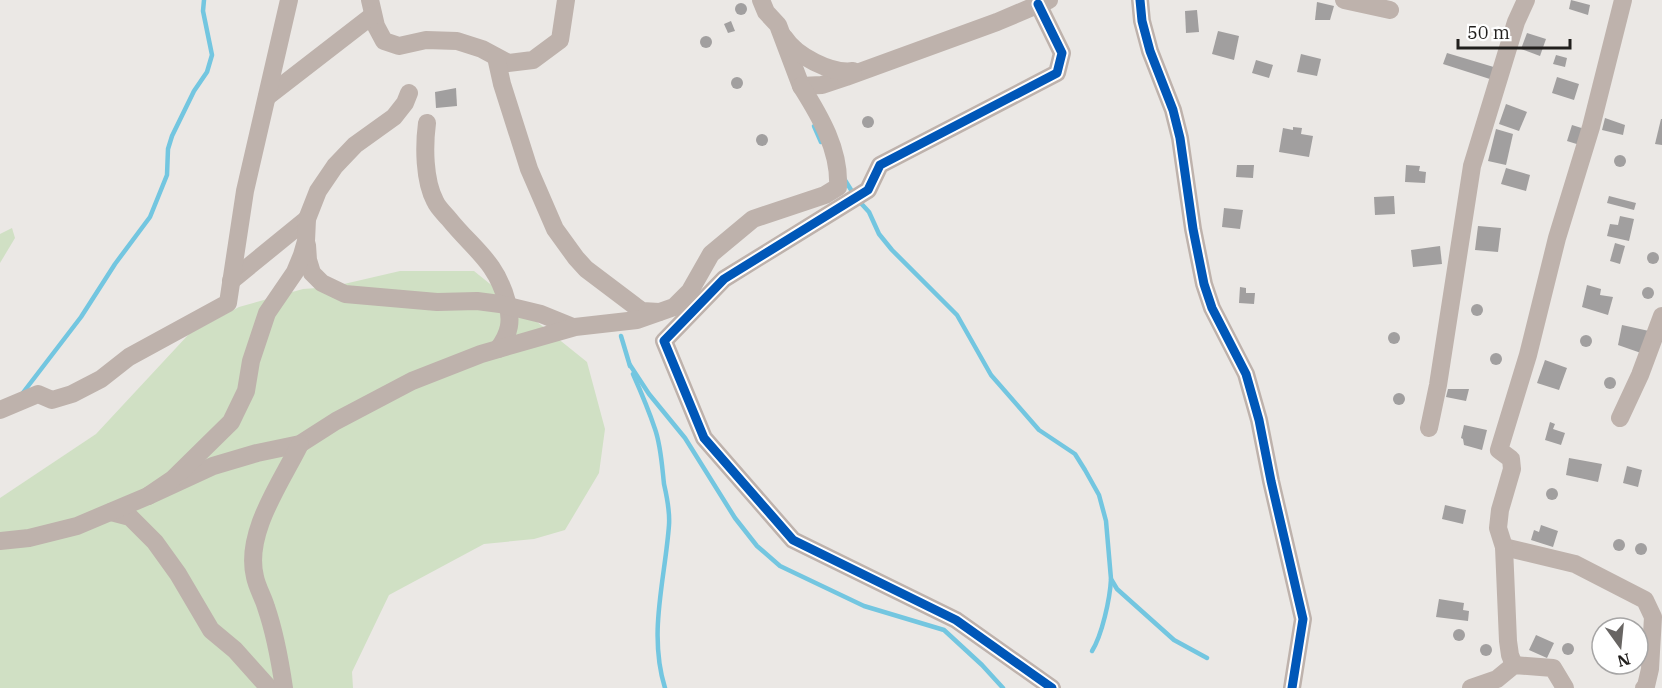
<svg xmlns="http://www.w3.org/2000/svg" width="1662" height="688" viewBox="0 0 1662 688" font-family="'IBM Plex Serif',serif">
<style>
.green{fill:#d0e0c4}
.lines{fill:none;stroke-linecap:round;stroke-linejoin:round}
.stream{stroke:#73c6e0;stroke-width:4.5}
.building{fill:#a19f9f}
.street{stroke:#beb2ac;stroke-width:18}
.cycleway-casing{stroke:#fff;stroke-width:13}
.cycleway{stroke:#0057b8;stroke-width:9}
</style>
<rect width="100%" height="100%" fill="#ebe8e5"/>
<!-- green -->
<g class="green">
<path d="M12,228L15,238L0,263V234Z"/>
<path d="M400,271H474L587,362L605,429L599,473L565,530L534,539L484,544L389,595L352,672L353,688H0V498L96,434L189,334L239,307L303,289L331,287Z"/>
</g>
<g class="lines">
<!-- stream -->
<g class="stream">
<path d="M814,126L821,142"/>
<path d="M843,177L853,193"/>
<path d="M858,200L869,212L879,234L892,250L957,315L991,375L1039,430L1075,454L1085,470L1099,495L1106,521L1111,579L1117,589L1174,640L1207,658"/>
<path d="M621,336L630,366"/>
<path d="M630,365L649,394L685,438L735,518L757,546L780,566L864,606L944,630L982,665L1003,688"/>
<path d="M633,374C641,392 649,411 655,429C661,446 662,466 664,484C667,497 670,511 669,525C665,580 648,633 665,688"/>
<path d="M22,394L81,317L115,264L150,217L167,175L168,149L172,136L194,91L207,72L212,55L203,11L204,0"/>
<path d="M1092,651C1102,635 1110,599 1111,579"/>
</g>
</g>
<!-- building -->
<g class="building">
<path d="M1571,0L1590,5L1588,15L1569,9Z"/>
<path d="M1317,2L1334,6L1330,20H1315Z"/>
<circle cx="741" cy="9" r="6"/>
<path d="M1197,10L1199,32L1186,33L1185,11Z"/>
<path d="M731,21L735,31L728,33L724,24Z"/>
<path d="M1218,31L1239,36L1234,60L1212,54Z"/>
<path d="M1527,33L1546,39L1540,56L1521,49Z"/>
<circle cx="706" cy="42" r="6"/>
<path d="M1447,53L1497,68L1493,80L1443,64Z"/>
<path d="M1301,54L1321,59L1317,76L1297,72Z"/>
<path d="M1556,55L1567,58L1565,67L1553,64Z"/>
<path d="M1256,60L1273,65L1269,78L1252,73Z"/>
<path d="M1557,77L1579,84L1574,100L1552,93Z"/>
<circle cx="737" cy="83" r="6"/>
<path d="M456,88L457,106L436,108L435,92Z"/>
<path d="M1506,104L1527,112L1519,131L1499,124Z"/>
<circle cx="868" cy="122" r="6"/>
<path d="M1605,118L1625,125L1623,135L1602,130Z"/>
<path d="M1661,119H1662V145L1655,144Z"/>
<path d="M1572,125L1588,130L1583,146L1567,141Z"/>
<path d="M1293,127L1302,128L1301,134L1313,136L1309,157L1279,152L1283,128L1293,130Z"/>
<path d="M1496,129L1513,134L1506,165L1488,161Z"/>
<circle cx="762" cy="140" r="6"/>
<circle cx="1620" cy="161" r="6"/>
<path d="M1237,165H1254L1253,178L1236,177Z"/>
<path d="M1406,165L1420,166L1419,171L1426,172L1425,183L1405,182Z"/>
<path d="M1506,168L1530,175L1526,191L1501,184Z"/>
<path d="M1394,196L1395,214L1375,215L1374,197Z"/>
<path d="M1609,196L1636,203L1634,210L1607,203Z"/>
<path d="M1224,208L1243,210L1240,229L1222,227Z"/>
<path d="M1620,216L1634,219L1629,241L1607,236L1610,224L1618,225Z"/>
<path d="M1478,226L1501,228L1498,252L1475,250Z"/>
<path d="M1615,243L1625,246L1620,264L1610,261Z"/>
<path d="M1440,246L1442,264L1413,267L1411,250Z"/>
<circle cx="1653" cy="258" r="6"/>
<path d="M1587,285L1601,289L1600,295L1613,297L1608,315L1582,307Z"/>
<path d="M1240,287L1246,288V293H1255L1254,304L1239,303Z"/>
<circle cx="1648" cy="293" r="6"/>
<circle cx="1477" cy="310" r="6"/>
<path d="M1622,325L1649,331L1641,353L1618,345Z"/>
<circle cx="1394" cy="338" r="6"/>
<circle cx="1586" cy="341" r="6"/>
<circle cx="1496" cy="359" r="6"/>
<path d="M1545,360L1567,368L1559,390L1537,383Z"/>
<circle cx="1610" cy="383" r="6"/>
<path d="M1448,389H1469L1466,401L1446,397Z"/>
<circle cx="1399" cy="399" r="6"/>
<path d="M1550,422L1555,424L1553,429L1565,433L1561,445L1545,440Z"/>
<path d="M1464,425L1487,430L1482,450L1464,445L1463,439L1461,438Z"/>
<path d="M1569,458L1602,464L1598,482L1566,475Z"/>
<path d="M1627,466L1642,470L1638,487L1623,483Z"/>
<circle cx="1552" cy="494" r="6"/>
<path d="M1445,505L1466,510L1463,524L1442,519Z"/>
<path d="M1541,525L1558,531L1553,547L1531,540L1534,530L1539,532Z"/>
<circle cx="1619" cy="545" r="6"/>
<circle cx="1641" cy="549" r="6"/>
<path d="M1439,599L1464,603L1463,610L1469,611L1468,621L1436,617Z"/>
<circle cx="1459" cy="635" r="6"/>
<path d="M1536,635L1554,643L1547,658L1529,650Z"/>
<circle cx="1568" cy="649" r="6"/>
<circle cx="1486" cy="650" r="6"/>
</g>
<g class="lines">
<!-- street -->
<g class="street">
<path d="M370,0L376,26L384,41L399,46L426,40L457,41L482,49L508,63L533,60L560,40L566,0"/>
<path d="M761,0L766,12L778,25L801,86L822,85L846,77L997,22L1049,0"/>
<path d="M1140,0L1142,21L1150,51L1173,110L1180,138L1193,229L1204,284L1212,308L1246,374L1259,420L1271,481L1303,619L1292,688"/>
<path d="M1344,0L1390,10"/>
<path d="M1038,4L1062,53L1057,73L880,165L868,190L724,279L664,341L704,438L793,540L956,620L1052,688"/>
<path d="M784,37C796,56 831,74 853,71"/>
<path d="M496,57L502,84L529,169L555,229L576,258L586,269L635,306L642,311L659,312"/>
<path d="M267,97L373,15"/>
<path d="M427,123C424,146 424,180 435,201C438,208 445,214 449,219C474,250 496,261 507,302C512,321 510,333 498,349"/>
<path d="M307,245L308,260L312,273L322,283L345,294L437,302L477,301L500,304L541,314L573,327"/>
<path d="M231,281L307,219"/>
<path d="M0,410L38,394L52,400L72,394L101,379L129,357L228,303L245,191L289,0"/>
<path d="M1620,418L1640,375L1662,316"/>
<path d="M1429,428L1438,385L1472,166L1516,22L1526,0"/>
<path d="M148,496L213,466L257,453L300,444L336,421L412,381L481,354L575,327L637,320L674,307L690,291L711,254L753,219L825,195L838,187C840,150 820,116 801,86"/>
<path d="M111,512L130,517L155,542L178,574L211,630L235,650L269,688"/>
<path d="M0,541L29,538L77,526L148,496L173,479L231,422L246,391L251,361L267,313L295,272L302,255L306,241L307,219L318,191L335,166L355,145L394,117L405,103L409,93"/>
<path d="M1504,547L1575,564L1645,600L1653,617L1650,669L1646,686L1644,688"/>
<path d="M1514,665L1510,655L1508,641L1504,547L1498,528L1500,510L1512,469L1511,459L1499,450L1528,355L1557,238L1591,127L1623,0"/>
<path d="M284,688C280,661 275,633 266,607C263,597 257,587 255,577C244,533 282,481 300,444"/>
<path d="M1471,688L1497,679L1514,665L1553,668L1565,688"/>
</g>
<!-- cycleway casing -->
<g class="cycleway-casing">
<g id="cycleway">
<path d="M1140,0L1142,21L1150,51L1173,110L1180,138L1193,229L1204,284L1212,308L1246,374L1259,420L1271,481L1303,619L1292,688"/>
<path d="M1038,4L1062,53L1057,73L880,165L868,190L724,279L664,341L704,438L793,540L956,620L1052,688"/>
</g>
</g>
<!-- cycleway -->
<use href="#cycleway" class="cycleway"/>
</g>
<!-- north arrow -->
<g transform="translate(1620 646) rotate(165)"><circle r="28" fill="#ffffff" stroke="#a6a5a5" stroke-width="1.5"/>
<path d="M0-4.5L10 22L0 15L-10 22Z" fill="#686563"/>
<text y="-9" font-size="16" font-weight="bold" text-anchor="middle" fill="#211f1d">N</text>
</g>
<!-- scale -->
<path d="M1458 39v9h112v-9" fill="none" stroke="#211f1d" stroke-width="3"/>
<text x="1467" y="39" font-size="18" fill="#211f1d" stroke="#ffffff" stroke-width="4.5" paint-order="stroke">50 m</text>
</svg>
